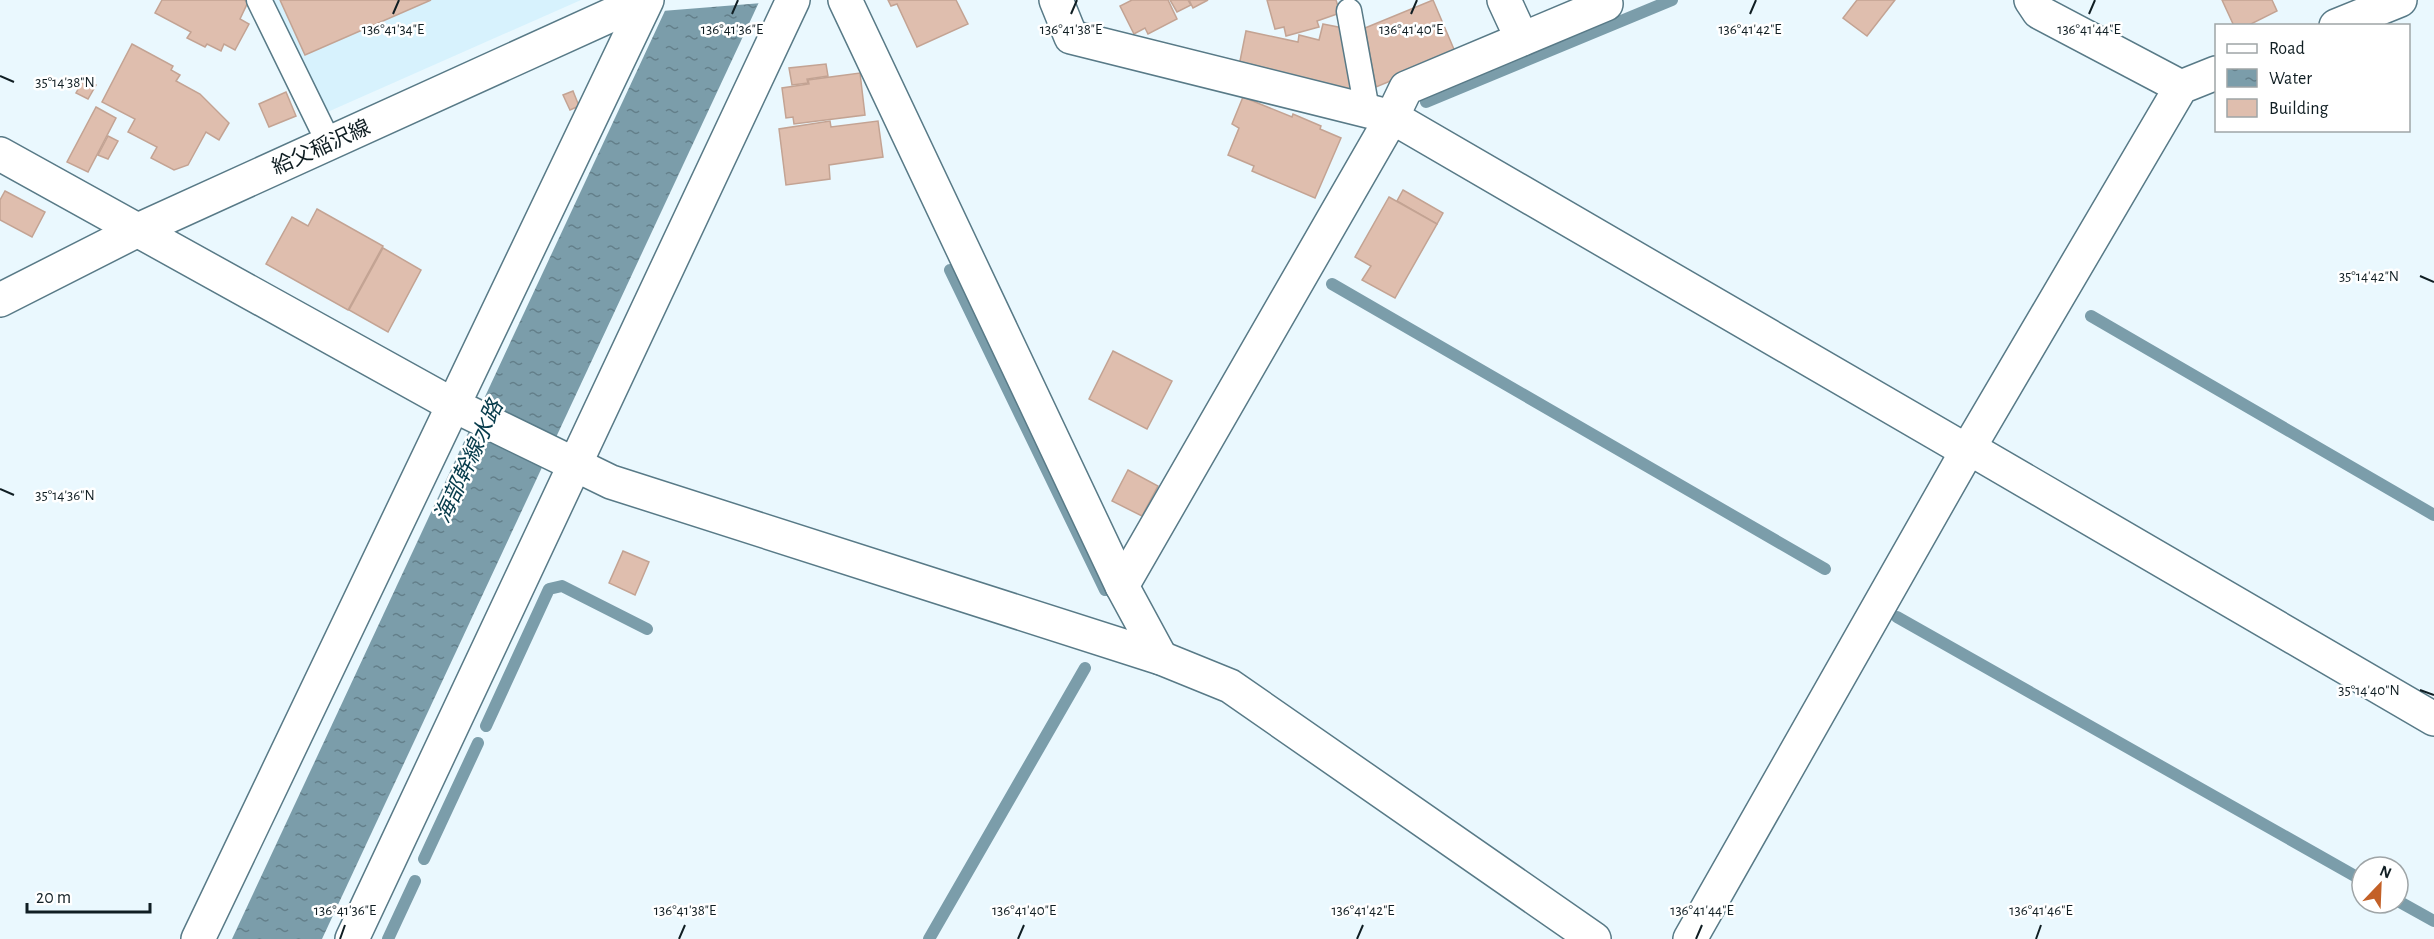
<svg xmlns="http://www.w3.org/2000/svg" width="2434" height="939" viewBox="0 0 2434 939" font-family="'Alegreya Sans','Noto Sans JP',sans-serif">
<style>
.built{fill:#d7f2fd}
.water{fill:url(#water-ripples)}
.pier{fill:#eaf8fe}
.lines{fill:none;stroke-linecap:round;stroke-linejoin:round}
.stream{stroke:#7b9daa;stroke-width:12}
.building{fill:#dfbeae;stroke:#c3a393;stroke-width:1.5}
.service-casing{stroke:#587a87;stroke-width:27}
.minor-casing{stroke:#587a87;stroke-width:36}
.secondary-casing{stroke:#587a87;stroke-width:36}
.service{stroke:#fff;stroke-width:24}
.minor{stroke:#fff;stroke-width:33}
.secondary{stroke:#fff;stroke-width:33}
.ticks{fill:none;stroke:#101e23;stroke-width:2}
.labels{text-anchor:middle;stroke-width:5;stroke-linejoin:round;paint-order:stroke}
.street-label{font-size:21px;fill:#101e23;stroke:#fff}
.water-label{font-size:22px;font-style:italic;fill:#063b4b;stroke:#fff}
.ticks-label{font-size:15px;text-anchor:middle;fill:#101e23;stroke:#fff;stroke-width:5;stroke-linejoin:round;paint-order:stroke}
</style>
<defs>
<pattern id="water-ripples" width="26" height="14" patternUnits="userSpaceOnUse" patternTransform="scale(1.5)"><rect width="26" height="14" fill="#7b9daa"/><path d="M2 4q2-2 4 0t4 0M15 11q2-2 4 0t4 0" fill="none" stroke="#637f8a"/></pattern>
</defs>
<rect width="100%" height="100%" fill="#eaf8fe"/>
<!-- built -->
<path class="built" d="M267,0H581L323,114Z"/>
<!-- water -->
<path class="water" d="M670,0H760L322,939H232Z"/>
<!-- pier -->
<path class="pier" d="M667,0H763L762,3L662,11Z"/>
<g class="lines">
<!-- stream -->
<g class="stream">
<path d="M1426,102L1672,0"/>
<path d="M950,270L1105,590"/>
<path d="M1332,284L1825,569"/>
<path d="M2091,316L2434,515"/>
<path d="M1897,617L2362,880"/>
<path d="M486,726L549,589L562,586L647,629"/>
<path d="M424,859L478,743"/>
<path d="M2398,901L2434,921"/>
<path d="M388,939L415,881"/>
<path d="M929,939L1085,668"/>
</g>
</g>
<!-- building -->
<g class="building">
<path d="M162,0H244L248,2L240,19L249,24L235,50L224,44L221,51L207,44L205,47L187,38L191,32L155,13Z"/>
<path d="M280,0H431L305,55Z"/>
<path d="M888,0H956L968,24L917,47L897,4L891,6Z"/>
<path d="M1132,0H1168L1177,19L1148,34L1145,28L1134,34L1120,6Z"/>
<path d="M1170,0H1188L1191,5L1177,12Z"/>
<path d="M1189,0H1208L1193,8Z"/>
<path d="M1267,0H1336L1340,13L1317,21L1319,27L1286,36L1284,27L1275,29Z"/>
<path d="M1433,0L1456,54L1376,87L1365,28Z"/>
<path d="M1857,0H1895L1867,36L1843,18Z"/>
<path d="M2222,0H2272L2277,11L2247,26H2234Z"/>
<path d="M1323,24L1343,28L1352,91L1239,66L1246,31L1298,42L1299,35L1319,40Z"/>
<path d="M132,44L173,66L171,70L180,75L176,81L200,94L229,123L219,140L206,132L188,165L174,170L151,158L157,147L128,132L135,119L102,102Z"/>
<path d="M826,64L828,76L807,79L808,83L792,85L789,68Z"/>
<path d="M860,73L865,115L794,124L793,117L786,118L782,88L809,84L808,80Z"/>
<path d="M84,79L96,85L88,99L76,93Z"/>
<path d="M573,91L579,106L570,110L563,95Z"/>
<path d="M286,92L296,116L269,127L259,104Z"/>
<path d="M1243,97L1292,117L1293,114L1321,126L1320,129L1341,138L1315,198L1252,171L1254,166L1228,155L1239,128L1232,124Z"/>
<path d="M96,107L116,118L88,172L67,162Z"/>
<path d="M830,121L831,127L878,121L883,157L829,165L830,179L786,185L779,129Z"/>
<path d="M108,136L118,141L108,159L98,155Z"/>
<path d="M1403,190L1443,213L1437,224L1397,201Z"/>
<path d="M5,191L45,212L32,237L0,220V200Z"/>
<path d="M1389,197L1437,224L1395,298L1362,280L1371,266L1355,257Z"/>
<path d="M317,209L383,246L348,310L266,264L292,217L308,226Z"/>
<path d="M383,248L421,270L388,332L349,310Z"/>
<path d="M1113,351L1172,381L1147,429L1089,399Z"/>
<path d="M1128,470L1158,486L1142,516L1112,501Z"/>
<path d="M623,551L649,562L635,595L609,583Z"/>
</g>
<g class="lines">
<!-- service casing -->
<g class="service-casing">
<g id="service">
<path d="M259,0L329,143"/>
<path d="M1349,11L1367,110"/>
</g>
</g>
<!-- minor casing -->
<g class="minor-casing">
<g id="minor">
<path d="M845,0L1122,586L1161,658"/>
<path d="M1056,0L1071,37L1392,117L1406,88L1606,4"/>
<path d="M1504,0L1522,39"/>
<path d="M2031,0L2039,12L2181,87"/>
<path d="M2336,26L2400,0"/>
<path d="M0,154L453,405L611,482L1161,658L1230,686L1594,939"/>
<path d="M1969,448L2434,719"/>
<path d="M1122,586L1392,117L1967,451"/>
<path d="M198,939L647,0"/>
<path d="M352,939L793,0"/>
<path d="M1690,939L1967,451L2181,87L2216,73"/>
</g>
</g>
<!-- secondary casing -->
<g class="secondary-casing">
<path id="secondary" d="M0,300L136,231L644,0"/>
</g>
<!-- service -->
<use href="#service" class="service"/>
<!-- minor -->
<use href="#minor" class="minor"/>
<!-- secondary -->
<use href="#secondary" class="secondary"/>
</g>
<!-- ticks -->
<path class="ticks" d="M393,14L399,0M732,14L738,0M1071,14L1077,0M1411,14L1417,0M1750,14L1756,0M2089,14L2095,0M0,76L14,82M2420,276L2434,282M0,489L14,495M2420,690L2434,695M340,939L345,925M679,939L685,925M1018,939L1024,925M1357,939L1363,925M1696,939L1702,925M2036,939L2041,925"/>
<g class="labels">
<!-- street labels -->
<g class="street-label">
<text transform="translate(321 147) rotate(-24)" y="7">給父稲沢線</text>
</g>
<!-- water labels -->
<g class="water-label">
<text transform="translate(468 461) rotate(-65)" y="8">海部幹線水路</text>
</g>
</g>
<g class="ticks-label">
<text x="393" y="34">136°41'34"E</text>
<text x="732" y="34">136°41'36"E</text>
<text x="1411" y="34">136°41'40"E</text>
<text x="1750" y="34">136°41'42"E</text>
<text x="2089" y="34">136°41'44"E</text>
<text x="1071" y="34">136°41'38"E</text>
<text x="65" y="87">35°14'38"N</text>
<text x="2369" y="281">35°14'42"N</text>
<text x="65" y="500">35°14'36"N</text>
<text x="2369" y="695">35°14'40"N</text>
<text x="345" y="915">136°41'36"E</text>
<text x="685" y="915">136°41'38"E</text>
<text x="1024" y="915">136°41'40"E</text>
<text x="1363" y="915">136°41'42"E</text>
<text x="1702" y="915">136°41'44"E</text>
<text x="2041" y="915">136°41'46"E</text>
</g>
<!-- legend -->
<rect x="2215" y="24" width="195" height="108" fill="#ffffff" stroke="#9fa5a7" stroke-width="1.5"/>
<rect x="2227" y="44" width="30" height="9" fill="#ffffff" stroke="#9fa5a7" stroke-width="1.5"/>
<text x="2269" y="54" font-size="18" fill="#101e23">Road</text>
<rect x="2227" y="69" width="30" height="18" fill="url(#water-ripples)" stroke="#9fa5a7" stroke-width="1.5"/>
<text x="2269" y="84" font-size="18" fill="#101e23">Water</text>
<rect x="2227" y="99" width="30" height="18" fill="#dfbeae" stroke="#9fa5a7" stroke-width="1.5"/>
<text x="2269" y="114" font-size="18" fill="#101e23">Building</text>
<!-- north arrow -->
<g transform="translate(2380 885) rotate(23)"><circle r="28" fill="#ffffff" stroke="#9fa5a7" stroke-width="1.5"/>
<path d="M0-4.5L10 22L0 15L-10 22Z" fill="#c36027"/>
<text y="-9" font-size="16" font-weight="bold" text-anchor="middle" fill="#101e23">N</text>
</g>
<!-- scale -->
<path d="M27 903v9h123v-9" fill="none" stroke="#101e23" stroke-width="3"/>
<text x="36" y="903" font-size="18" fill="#101e23" stroke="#ffffff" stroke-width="4.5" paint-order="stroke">20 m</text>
</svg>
